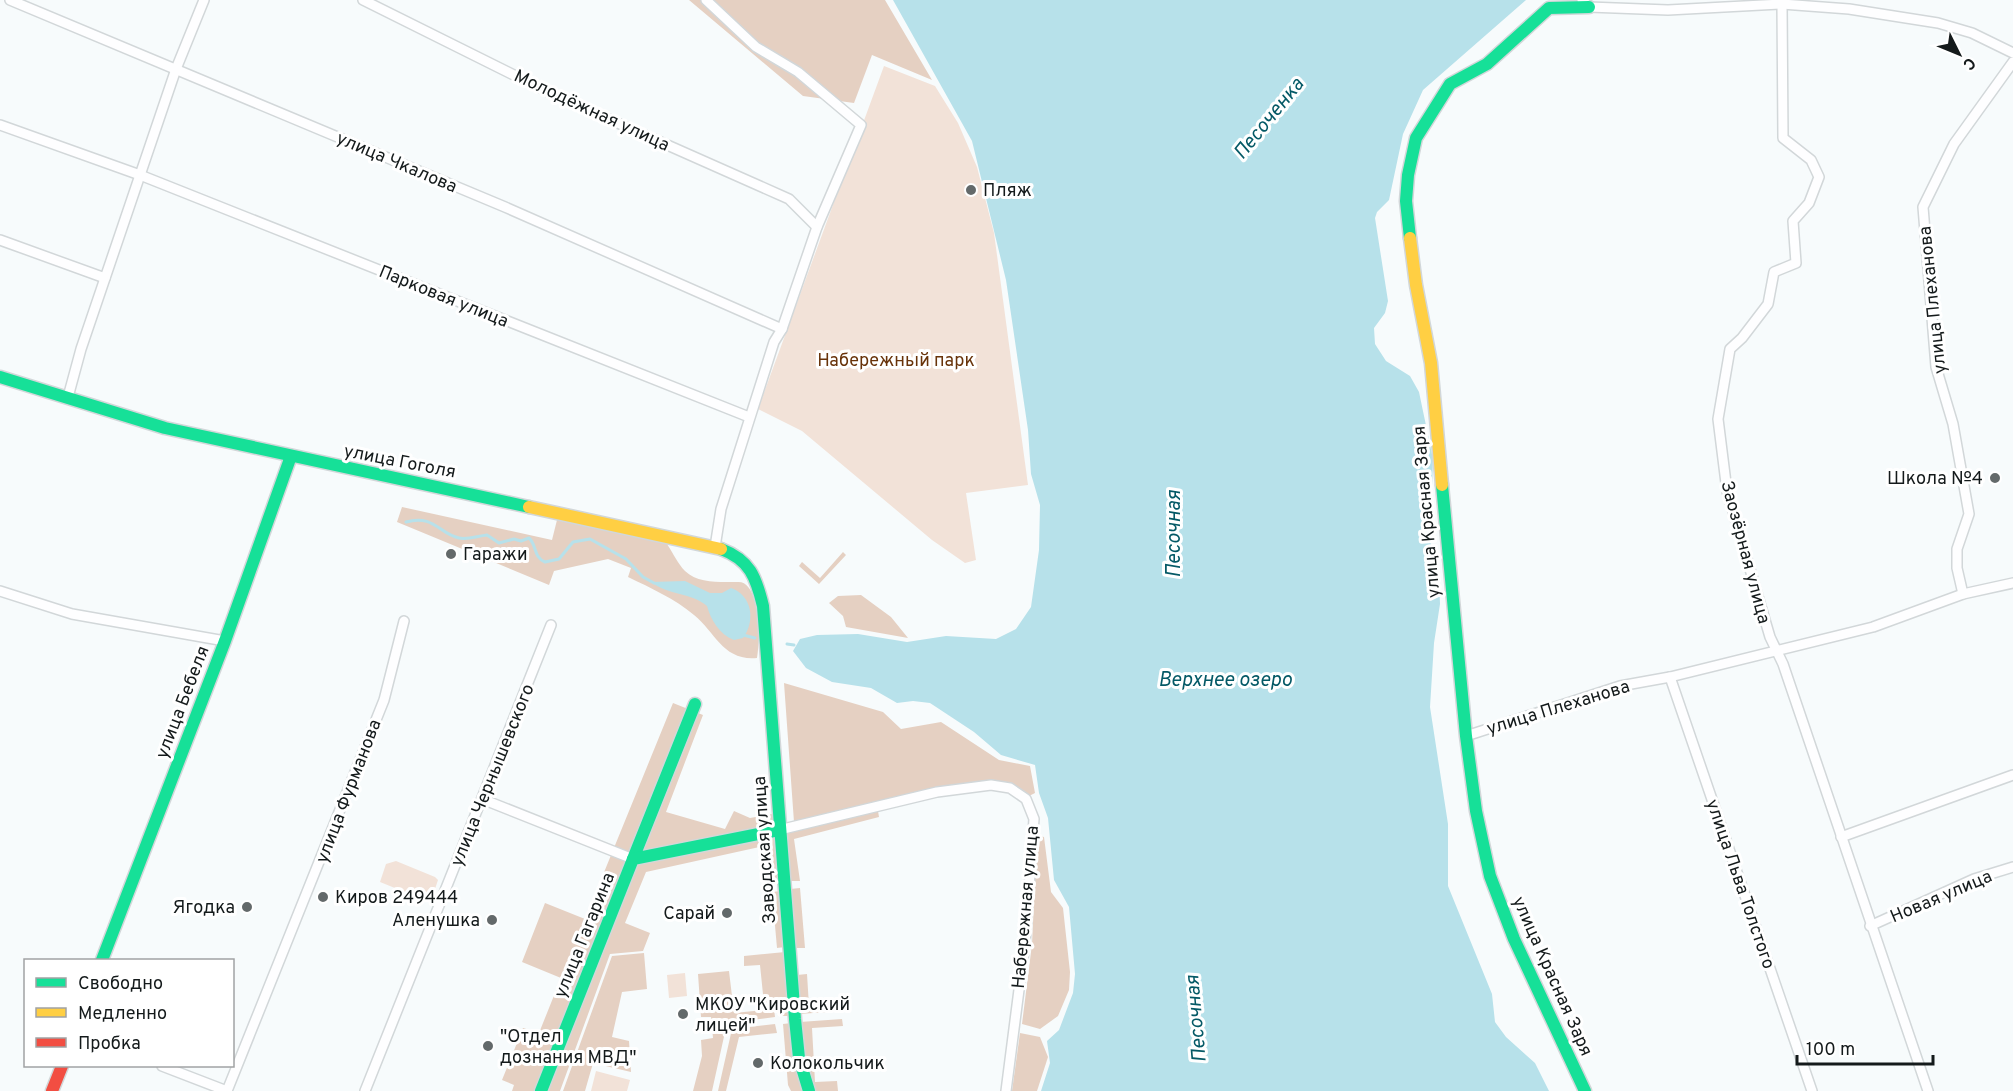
<svg xmlns="http://www.w3.org/2000/svg" width="2013" height="1091" viewBox="0 0 2013 1091" font-family="Overpass,sans-serif">
<style>
.green{fill:#f2e2d8}
.forest{fill:#e5d0c2}
.water{fill:#b7e1ea}
.lines{fill:none;stroke-linecap:round;stroke-linejoin:round}
.stream{stroke:#b7e1ea;stroke-width:3}
.street-casing{stroke:#d2d7d9;stroke-width:12}
.fast-casing{stroke:#d2d7d9;stroke-width:15}
.slow-casing{stroke:#d2d7d9;stroke-width:15}
.jam-casing{stroke:#d2d7d9;stroke-width:15}
.street{stroke:#fefeff;stroke-width:9}
.fast{stroke:#16e098;stroke-width:12}
.slow{stroke:#ffcf43;stroke-width:12}
.jam{stroke:#f24e42;stroke-width:12}
.poi-dot{fill:#63696a;stroke:#fff;stroke-width:2}
.labels{text-anchor:middle;stroke-width:6;stroke-linejoin:round;paint-order:stroke}
.street-label{font-size:18px;fill:#141a1b;stroke:#fff}
.poi-label{font-size:18px;fill:#141a1b;stroke:#fff;text-anchor:start}
.park-label{font-size:18px;fill:#68330a;stroke:#fff}
.water-label{font-size:20px;font-style:italic;fill:#045966;stroke:#fff}
</style>
<rect width="100%" height="100%" fill="#f7fbfc"/>
<!-- green -->
<g class="green">
<path d="M884,66L935,86L958,123L977,167L994,233L1028,485L966,493L976,560L965,563L932,540L802,431L758,409Z"/>
<path d="M396,861L435,877L438,880L432,898L422,899L380,882L386,864Z"/>
<path d="M685,973L687,996L669,998L667,975Z"/>
<path d="M596,1071L630,1080L627,1091H591Z"/>
</g>
<!-- forest -->
<g class="forest">
<path d="M689,0H885L932,80L872,55L854,103L803,96Z"/>
<path d="M402,507L552,540L557,520L667,544C673,553 678,564 685,571C698,584 723,582 738,582C761,581 760,643 757,658C723,661 716,633 694,615C675,599 651,588 628,577L631,568L608,559L554,571L549,585L397,522Z"/>
<path d="M843,552L846,555L819,584L799,566L802,562L820,578Z"/>
<path d="M861,595L891,617L908,638L846,627L843,616L829,603L838,596Z"/>
<path d="M784,683L883,712L901,729L941,722L999,760L1030,766L1035,793L1029,796L1011,784L991,780L940,787L794,822Z"/>
<path d="M673,703L703,715L666,812L725,829L734,811L750,818L772,814L779,882L772,883L764,846L646,872L625,923L650,933L643,951L610,954L560,1091H512L514,1085L502,1080L523,1028L539,1033L561,978L522,962L545,903L585,919Z"/>
<path d="M878,811L879,817L794,839L800,881H789L784,834Z"/>
<path d="M1040,836L1044,837L1051,892L1063,908L1070,972L1069,990L1058,1016L1040,1029L1022,1024L1032,944L1037,838Z"/>
<path d="M800,888L805,948H796L790,889Z"/>
<path d="M781,891L785,947L777,948L772,892Z"/>
<path d="M785,952L790,1016H782L780,1003L764,1004L760,965L744,966V956Z"/>
<path d="M644,953L647,989L622,992L612,1037L629,1041L631,1072L593,1063L585,1091H563L612,956Z"/>
<path d="M729,971L734,1013L774,1009L775,1017L727,1023L712,1091H693L702,1056L701,1040L713,1038L711,1017H701L698,974Z"/>
<path d="M807,974L809,1006L842,1003V1011L799,1014L797,975Z"/>
<path d="M842,1019L843,1026L812,1028L815,1082L837,1081L838,1091H814L803,1058L800,1022Z"/>
<path d="M791,1023L804,1091H791L788,1085L783,1024Z"/>
<path d="M775,1024L777,1033L739,1037L726,1091H718L732,1029Z"/>
<path d="M1020,1033L1040,1037L1048,1057L1037,1091H1012Z"/>
</g>
<!-- water -->
<g class="water">
<path d="M893,0H1526L1423,90L1403,134L1389,200L1377,212L1375,218L1388,301L1385,313L1374,328L1375,344L1386,361L1410,376L1419,392L1433,459L1432,490L1426,525L1439,577L1440,604L1434,643L1430,707L1448,824V886L1492,994L1495,1022L1506,1037L1535,1063L1549,1091H1041L1050,1063L1047,1041L1059,1030L1073,993L1075,974L1069,907L1054,880L1048,818L1039,793L1035,765L1001,755L974,732L930,703L913,701L897,703L871,688L832,682L806,668L793,651L800,639L817,635L858,634L907,642L946,636L996,639L1016,629L1031,607L1039,550L1040,505L1031,474L1028,430L1006,280L972,141Z"/>
<path d="M685,581L710,593H722L731,588C752,595 756,621 743,638L734,640C719,634 711,620 707,606C692,593 668,595 651,582Z"/>
</g>
<g class="lines">
<!-- stream -->
<g class="stream">
<path d="M406,522C434,514 439,534 459,538C468,540 477,536 487,535L499,543L514,539L521,541L529,538C537,545 533,557 545,562L559,559L573,542L590,539L626,559L643,577L654,583"/>
<path d="M743,635L755,638"/>
<path d="M787,644L794,645"/>
</g>
<!-- street casing -->
<g class="street-casing">
<g id="street">
<path d="M10,0L505,207L782,329"/>
<path d="M363,0L550,93L789,199L817,227"/>
<path d="M706,0L756,47L798,72L861,125L817,227L782,329L774,342L721,509L715,547"/>
<path d="M1582,0L1589,7L1668,10L1782,4L1849,9L1938,23L1972,33L2013,53"/>
<path d="M1782,4L1783,138L1811,160L1819,177L1809,203L1793,221L1796,263L1774,272L1768,304L1742,338L1730,349L1718,419L1727,491L1770,637L1783,664L1928,1091"/>
<path d="M0,125L140,175L749,417"/>
<path d="M0,240L105,278"/>
<path d="M68,397L81,349L176,69L204,0"/>
<path d="M0,591L72,614L225,641"/>
<path d="M1963,594L1957,568V549L1969,514L1953,424L1936,367L1923,207L1954,144L2013,62"/>
<path d="M1670,677L1812,1091"/>
<path d="M1466,736L1620,686L1670,677L1873,627L1963,594L2013,583"/>
<path d="M482,799L633,859"/>
<path d="M779,830L937,792L991,785L1010,788L1026,799L1034,819L1025,943L1006,1091"/>
<path d="M1841,837L2013,775"/>
<path d="M1870,926L1974,879L2013,867"/>
<path d="M162,1066L227,1091"/>
<path d="M227,1091L384,700L404,621"/>
<path d="M365,1091L551,625"/>
</g>
</g>
<!-- fast casing -->
<g class="fast-casing">
<g id="fast">
<path d="M1410,238L1406,201L1408,175L1416,138L1450,84L1487,64L1549,8L1589,7"/>
<path d="M0,377L165,428L529,507"/>
<path d="M1442,485L1466,736L1476,811L1490,876L1514,939L1585,1091"/>
<path d="M721,549C750,560 756,577 763,606L795,1019L799,1058L809,1091"/>
<path d="M633,859L695,704"/>
<path d="M102,960L225,641L291,456"/>
<path d="M541,1091L633,859L779,830"/>
</g>
</g>
<!-- slow casing -->
<g class="slow-casing">
<g id="slow">
<path d="M1410,238L1416,285L1431,363L1442,485"/>
<path d="M529,507L721,549"/>
</g>
</g>
<!-- jam casing -->
<g class="jam-casing">
<path id="jam" d="M52,1091L62,1066"/>
</g>
<!-- street -->
<use href="#street" class="street"/>
<!-- fast -->
<use href="#fast" class="fast"/>
<!-- slow -->
<use href="#slow" class="slow"/>
<!-- jam -->
<use href="#jam" class="jam"/>
</g>
<!-- markers -->
<g class="poi-dot">
<circle cx="971" cy="190" r="6"/>
<circle cx="1995" cy="478" r="6"/>
<circle cx="451" cy="554" r="6"/>
<circle cx="323" cy="897" r="6"/>
<circle cx="247" cy="907" r="6"/>
<circle cx="727" cy="913" r="6"/>
<circle cx="492" cy="920" r="6"/>
<circle cx="683" cy="1014" r="6"/>
<circle cx="488" cy="1046" r="6"/>
<circle cx="758" cy="1063" r="6"/>
</g>
<g class="labels">
<!-- street labels -->
<g class="street-label">
<text transform="translate(592 110) rotate(25)" y="6">Молодёжная улица</text>
<text transform="translate(397 162) rotate(23)" y="6">улица Чкалова</text>
<text transform="translate(444 296) rotate(22)" y="6">Парковая улица</text>
<text transform="translate(1932 300) rotate(-96)" y="6">улица Плеханова</text>
<text transform="translate(400 461) rotate(11)" y="6">улица Гоголя</text>
<text transform="translate(1426 512) rotate(-95)" y="6">улица Красная Заря</text>
<text transform="translate(1746 552) rotate(75)" y="6">Заозёрная улица</text>
<text transform="translate(182 702) rotate(-69)" y="6">улица Бебеля</text>
<text transform="translate(1558 707) rotate(-17)" y="6">улица Плеханова</text>
<text transform="translate(492 775) rotate(-68)" y="6">улица Чернышевского</text>
<text transform="translate(348 791) rotate(-69)" y="6">улица Фурманова</text>
<text transform="translate(764 850) rotate(-94)" y="6">Заводская улица</text>
<text transform="translate(1741 884) rotate(71)" y="6">улица Льва Толстого</text>
<text transform="translate(1941 896) rotate(-23)" y="6">Новая улица</text>
<text transform="translate(1025 907) rotate(-85)" y="6">Набережная улица</text>
<text transform="translate(584 935) rotate(-68)" y="6">улица Гагарина</text>
<text transform="translate(1553 976) rotate(66)" y="6">улица Красная Заря</text>
</g>
<!-- poi labels -->
<g class="poi-label">
<text x="983" y="196">Пляж</text>
<text x="1983" y="484" text-anchor="end">Школа №4</text>
<text x="463" y="560">Гаражи</text>
<text x="335" y="903">Киров 249444</text>
<text x="235" y="913" text-anchor="end">Ягодка</text>
<text x="715" y="919" text-anchor="end">Сарай</text>
<text x="480" y="926" text-anchor="end">Аленушка</text>
<text x="695" y="1010">МКОУ "Кировский<tspan x="695" dy="21">лицей"</tspan></text>
<text x="500" y="1042">"Отдел<tspan x="500" dy="21">дознания МВД"</tspan></text>
<text x="770" y="1069">Колокольчик</text>
</g>
<!-- park labels -->
<g class="park-label">
<text x="896" y="366">Набережный парк</text>
</g>
<!-- water labels -->
<g class="water-label">
<text transform="translate(1268 118) rotate(-51)" y="7">Песоченка</text>
<text transform="translate(1173 534) rotate(-90)" y="7">Песочная</text>
<text x="1225" y="686">Верхнее озеро</text>
<text transform="translate(1195 1019) rotate(-95)" y="7">Песочная</text>
</g>
</g>
<!-- legend -->
<rect x="24" y="959" width="210" height="108" fill="#ffffff" stroke="#a1a3a4" stroke-width="1.5"/>
<rect x="36" y="978" width="30" height="9" fill="#16e098" stroke="#a1a3a4" stroke-width="1.5"/>
<text x="78" y="989" font-size="18" fill="#141a1b">Свободно</text>
<rect x="36" y="1008" width="30" height="9" fill="#ffcf43" stroke="#a1a3a4" stroke-width="1.5"/>
<text x="78" y="1019" font-size="18" fill="#141a1b">Медленно</text>
<rect x="36" y="1038" width="30" height="9" fill="#f24e42" stroke="#a1a3a4" stroke-width="1.5"/>
<text x="78" y="1049" font-size="18" fill="#141a1b">Пробка</text>
<!-- north arrow -->
<g transform="translate(1959 54) rotate(133)" stroke="#ffffff" stroke-width="4.5" paint-order="stroke">
<path d="M0-4.5L10 22L0 15L-10 22Z" fill="#141a1b"/>
<text y="-9" font-size="16" font-weight="bold" text-anchor="middle" fill="#141a1b">С</text>
</g>
<!-- scale -->
<path d="M1797 1055v9h136v-9" fill="none" stroke="#141a1b" stroke-width="3"/>
<text x="1806" y="1055" font-size="18" fill="#141a1b" stroke="#ffffff" stroke-width="4.5" paint-order="stroke">100 m</text>
</svg>
